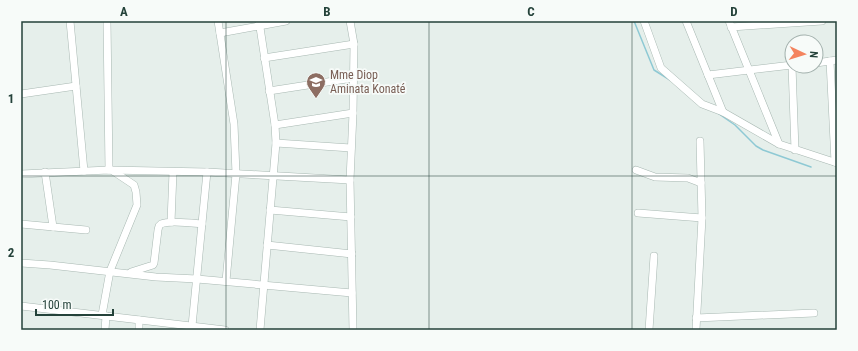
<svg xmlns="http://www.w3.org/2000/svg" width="858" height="351" viewBox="0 0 858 351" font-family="'Roboto Condensed',sans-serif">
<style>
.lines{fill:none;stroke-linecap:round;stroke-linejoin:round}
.stream{stroke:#8ec9d4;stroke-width:1.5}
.minor-casing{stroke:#a8b8b2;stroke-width:8}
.minor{stroke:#fff;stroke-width:7}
.grid{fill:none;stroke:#24423a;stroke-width:1;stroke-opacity:0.55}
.labels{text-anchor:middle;stroke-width:3.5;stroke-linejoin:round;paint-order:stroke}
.education-label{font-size:12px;fill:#785e54;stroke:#f7fbf9;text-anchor:start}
.neatline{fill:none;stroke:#24423a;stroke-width:1.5}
.grid-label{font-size:13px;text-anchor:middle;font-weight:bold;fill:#24423a}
</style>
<rect width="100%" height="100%" fill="#e6efeb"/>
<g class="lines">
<!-- stream -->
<g class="stream">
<path d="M634,21L654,70L670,80"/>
<path d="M719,114L735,125L756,146L763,150L811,167"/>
</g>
<!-- minor casing -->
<g class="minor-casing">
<g id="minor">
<path d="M70,21L84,171"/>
<path d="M107,21L109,170"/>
<path d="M218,21L234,124L236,174L226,281"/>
<path d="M259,21L275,125L276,143L260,330"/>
<path d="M350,21L354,44L353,113L350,180L353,330"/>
<path d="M644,21L661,68L702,104L723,112L779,144L837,163"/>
<path d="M686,21L723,112"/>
<path d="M729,21L779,144"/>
<path d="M731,27L822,21"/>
<path d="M220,33L286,21"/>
<path d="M264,58L354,44"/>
<path d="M830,61L835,162"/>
<path d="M816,63L837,60"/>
<path d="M792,66L795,150"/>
<path d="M708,75L792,65"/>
<path d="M269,91L353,78"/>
<path d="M21,94L76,86"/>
<path d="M275,125L353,113"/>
<path d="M276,143L351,148"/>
<path d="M636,170L655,177L688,178L701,183"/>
<path d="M45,172L53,227"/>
<path d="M21,174L109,170L207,172L350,180"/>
<path d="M270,210L351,217"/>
<path d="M638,213L702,218"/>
<path d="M171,222L173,172"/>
<path d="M21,224L86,230"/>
<path d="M267,245L352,254"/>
<path d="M21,263L50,265L156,277L197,279L352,293"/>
<path d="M131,272L153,265L154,263L158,230C159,227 158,226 161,224C169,220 192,223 202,224"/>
<path d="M21,306L225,330"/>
<path d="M102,315L110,271L137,205L136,192L134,185L113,171"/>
<path d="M696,318L814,313"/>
<path d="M139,320V330"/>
<path d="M192,326L207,172"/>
<path d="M105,330L106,316"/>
<path d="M649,330L654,256"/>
<path d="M696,330L702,218L700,141"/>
</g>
</g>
<!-- minor -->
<use href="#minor" class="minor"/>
</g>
<!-- grid -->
<path class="grid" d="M226,21V330M429,21V330M632,21V330M21,176H837"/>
<!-- icons -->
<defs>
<g id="school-pin" transform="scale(1)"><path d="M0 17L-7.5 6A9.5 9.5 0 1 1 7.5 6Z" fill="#8d6e63" stroke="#f7fbf9"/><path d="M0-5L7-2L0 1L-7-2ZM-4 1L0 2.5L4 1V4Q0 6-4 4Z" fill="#fff"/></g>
</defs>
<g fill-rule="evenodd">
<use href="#school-pin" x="316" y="82"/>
</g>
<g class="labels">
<!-- education labels -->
<g class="education-label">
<text x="330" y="79">Mme Diop<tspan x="330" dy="14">Aminata Konaté</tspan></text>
</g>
</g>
<!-- border -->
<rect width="858" height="351" fill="none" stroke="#f7fbf9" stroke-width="44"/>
<!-- north arrow -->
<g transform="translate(804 54) rotate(94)"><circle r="19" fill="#f7fbf9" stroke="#a3b1ad"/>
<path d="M0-3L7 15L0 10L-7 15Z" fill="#f4845f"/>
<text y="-6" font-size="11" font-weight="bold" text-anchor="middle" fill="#24423a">N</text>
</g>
<!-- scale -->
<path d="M36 309v6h77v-6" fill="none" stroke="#24423a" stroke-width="2"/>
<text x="42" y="309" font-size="12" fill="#24423a" stroke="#f7fbf9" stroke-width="3" paint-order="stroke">100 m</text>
<rect x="22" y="22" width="814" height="307" class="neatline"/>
<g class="grid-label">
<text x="124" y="16">A</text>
<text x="327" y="16">B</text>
<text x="531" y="16">C</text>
<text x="734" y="16">D</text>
<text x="11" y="103">1</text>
<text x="11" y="257">2</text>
</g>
</svg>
